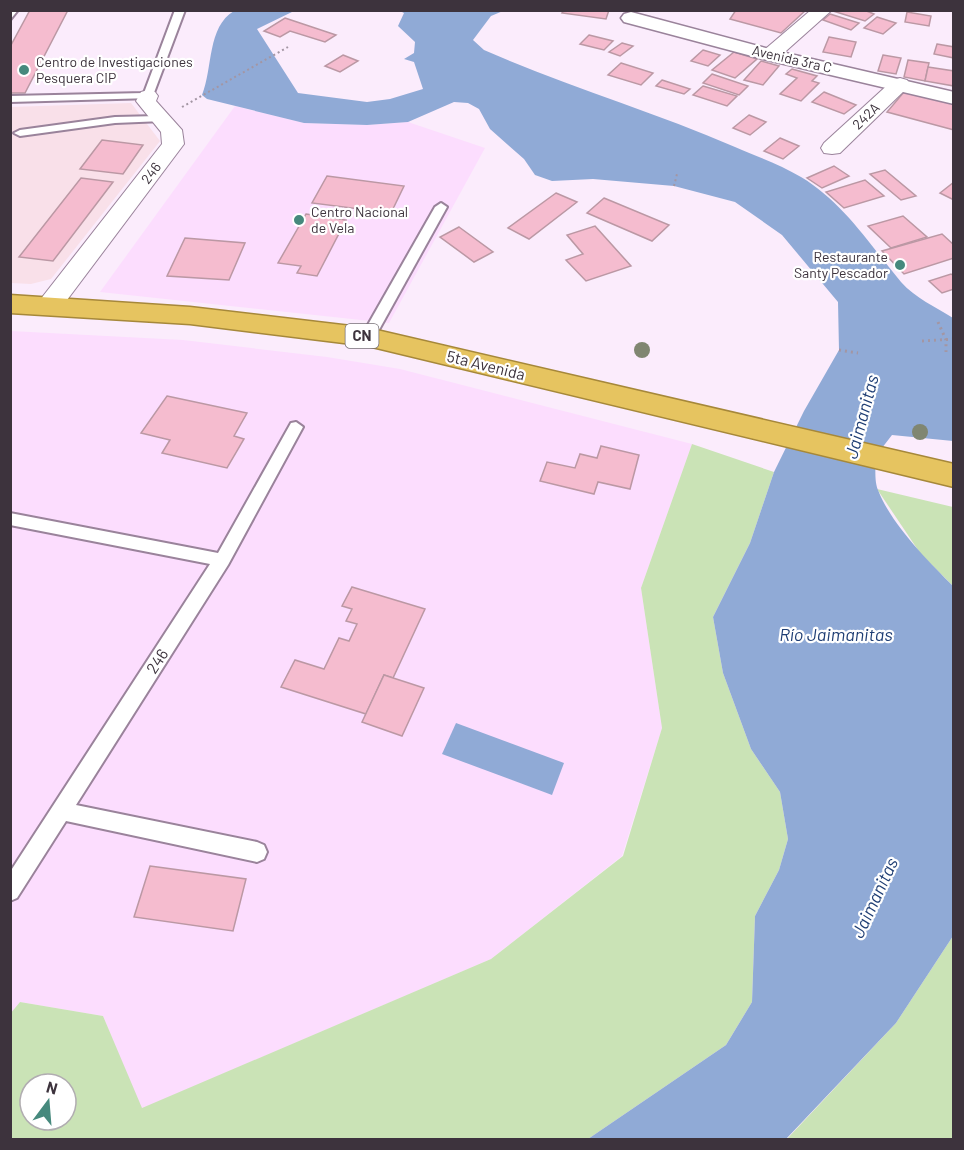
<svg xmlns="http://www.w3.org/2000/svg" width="964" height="1150" viewBox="0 0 964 1150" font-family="Barlow,sans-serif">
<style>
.built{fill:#fcddfe}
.industrial{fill:#f9e0e9}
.green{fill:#cae3b6;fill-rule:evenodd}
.water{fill:#90aad6}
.building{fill:#f5bccf;stroke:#bb98a4;stroke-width:1.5}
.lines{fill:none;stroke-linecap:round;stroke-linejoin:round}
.service-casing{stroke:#9a839b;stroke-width:4}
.minor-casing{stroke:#9a839b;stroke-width:2}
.tertiary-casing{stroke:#9a839b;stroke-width:3}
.trunk-casing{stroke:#a6883a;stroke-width:3}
.path-far1{stroke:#a396a3;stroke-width:2;stroke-dasharray:2 3;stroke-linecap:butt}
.path{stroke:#a396a3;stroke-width:3;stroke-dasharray:2 4;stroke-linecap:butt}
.service{fill:#fff;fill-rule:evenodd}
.minor{fill:#fff;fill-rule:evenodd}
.tertiary{fill:#fff;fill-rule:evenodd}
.trunk{fill:#e6c460;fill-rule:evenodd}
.tree{fill:#808671}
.poi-dot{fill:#46897d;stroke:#fff;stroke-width:2}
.labels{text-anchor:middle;stroke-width:4.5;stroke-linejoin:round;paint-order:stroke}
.far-street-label{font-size:14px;fill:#3d333d;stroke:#fff}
.far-poi-label{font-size:14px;fill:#3d333d;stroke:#fff;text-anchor:start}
.shield{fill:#fff;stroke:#777077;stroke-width:1.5}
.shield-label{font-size:15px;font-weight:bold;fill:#3d333d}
.street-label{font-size:16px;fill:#3d333d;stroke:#fff}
.water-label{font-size:18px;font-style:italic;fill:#1f3e74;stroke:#fff}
</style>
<rect width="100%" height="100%" fill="#fbecfc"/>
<!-- built -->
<g class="built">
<path d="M235,106L304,123L367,125L408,122L485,148L389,323L100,292Z"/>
<path d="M11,331L183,340L327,357L400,369L692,444L641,588L662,728L622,856L491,959L141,1109L103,1016L20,1002L11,1014Z"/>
</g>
<!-- industrial -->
<path class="industrial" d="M131,103L160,141L51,279L31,284L11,283L10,107Z"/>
<!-- green -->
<g class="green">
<path d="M692,444L774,472L750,543L713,617L723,673L751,749L780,792L788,839L779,870L755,916L752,1002L726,1045L588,1139L11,1140L10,1014L20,1002L103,1016L142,1108L491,959L623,856L662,728L641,588ZM30,1084H66V1120H30Z"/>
<path d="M877,489L953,507V586L920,553Z"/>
<path d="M953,936V1139L786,1140L896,1023Z"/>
</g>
<!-- water -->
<g class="water">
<path d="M234,11H294L257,29L298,93L367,102L390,99L423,89L414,62L404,59L414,53L415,42L398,26L404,13L400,11H503L491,16L473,40L484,50C566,86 652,111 735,147C756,156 781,165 801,177C844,203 870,245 901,282C915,298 936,307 953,318V441L892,435L875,457C876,467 874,481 878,490C891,524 928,561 953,586V936L896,1023L786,1139H588L726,1045L752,1002L755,916L779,870L788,839L780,792L751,749L723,673L713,617L750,543L774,472L804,411L839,350L838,302L782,235L735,202L674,186L593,179L552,181L535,175L524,159L490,129L479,109L468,103L454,102L408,122L367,125L304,123L207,99L202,95C213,68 207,27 234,11Z"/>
<path d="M456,723L564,763L552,795L442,754Z"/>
</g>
<!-- building -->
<g class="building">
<path d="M30,10H68L25,93H10V47Z"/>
<path d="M564,10H609L606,19L562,13Z"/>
<path d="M736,10H806L781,33L730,19Z"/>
<path d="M864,10L874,14L865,21L833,11Z"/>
<path d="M907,12L931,16L929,26L905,22Z"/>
<path d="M830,14L859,23L851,30L823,20Z"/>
<path d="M877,17L896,23L883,34L864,28Z"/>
<path d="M285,18L336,35L325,42L290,31L280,37L264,31Z"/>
<path d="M589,35L613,41L604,50L580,44Z"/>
<path d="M829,37L856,42L851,57L823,52Z"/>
<path d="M622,43L633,46L620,56L609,52Z"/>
<path d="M937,44L954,47V58L934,54Z"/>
<path d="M703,50L720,55L708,66L691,61Z"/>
<path d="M734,52L757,59L735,78L712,70Z"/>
<path d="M343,55L358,61L340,72L325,66Z"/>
<path d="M883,55L901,58L896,74L878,71Z"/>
<path d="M908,60L929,63L925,81L904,77Z"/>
<path d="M761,61L779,66L763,85L744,80Z"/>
<path d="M621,63L653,73L641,85L608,75Z"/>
<path d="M928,67L954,71V86L925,81Z"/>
<path d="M792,69L817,76L812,81L819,83L801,101L780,94L797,78L786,74Z"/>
<path d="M712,74L748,86L739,95L703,83Z"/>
<path d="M662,80L690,89L684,94L656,86Z"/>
<path d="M703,86L737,96L727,106L693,95Z"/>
<path d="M824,92L856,105L844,114L812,102Z"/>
<path d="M904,92L954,104V130L887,112Z"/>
<path d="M749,115L766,122L750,135L733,128Z"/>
<path d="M780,138L799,146L783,159L764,151Z"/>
<path d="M102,140L143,145L123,174L80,169Z"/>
<path d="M834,166L849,176L822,188L807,178Z"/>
<path d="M885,170L916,196L901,200L870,174Z"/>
<path d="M327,176L404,186L391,213L312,203Z"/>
<path d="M81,178L113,182L53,261L19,257Z"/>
<path d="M865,180L884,196L844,208L826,192Z"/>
<path d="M954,182V200L940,193Z"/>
<path d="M556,193L577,202L529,239L508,228Z"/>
<path d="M604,198L669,225L652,241L587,213Z"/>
<path d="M306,214L346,220L317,276L297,273L301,266L278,263Z"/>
<path d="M903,216L927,237L891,248L868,226Z"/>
<path d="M595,226L631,266L586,281L566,260L583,254L567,235Z"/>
<path d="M459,227L493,252L474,262L440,237Z"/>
<path d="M942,234L954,245V258L904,274L882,251Z"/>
<path d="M185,238L245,243L229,280L167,276Z"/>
<path d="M951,274L954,276V289L942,293L929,281Z"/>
<path d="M167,396L247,413L234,436L244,439L227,468L162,453L170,440L141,433Z"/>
<path d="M601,446L639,455L630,489L598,482L594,494L540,481L547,462L575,468L580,454L597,458Z"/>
<path d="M352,587L425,609L393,678L384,675L366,714L281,687L295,660L324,669L339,638L349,641L357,624L346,621L352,609L342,606Z"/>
<path d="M384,675L424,688L402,736L362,722Z"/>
<path d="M150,866L246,879L233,931L134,917Z"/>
</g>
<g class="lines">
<!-- service casing -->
<g class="service-casing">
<g id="service">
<path d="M10,10H18L10,20Z"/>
<path d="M175,10H185L152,98L10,102V96L144,93Z"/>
<path d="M159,116L163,117V121L115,123L20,136L14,133L20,130L115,117Z"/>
<path d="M441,203L447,207L375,337L373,340H363L361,337L435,207Z"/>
<path d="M296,422L303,427L228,565L76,805L257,842L264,845L267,852L264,859L257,862L66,821L17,898L10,901V872L210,564L10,525V513L218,553L291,423Z"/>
</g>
</g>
<!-- minor casing -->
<g class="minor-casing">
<g id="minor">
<path d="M811,10H832L777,59H763L760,55L763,51Z"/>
<path d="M900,78L907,80L910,84L907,88L840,153L832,154L824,153L821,148L824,143L893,80Z"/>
<path d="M148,90L155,92L158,96L156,101L182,130L184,144L58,312L49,314L40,312L36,306L40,300L162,144L161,132L136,101L141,92Z"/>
</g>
</g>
<!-- tertiary casing -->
<g class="tertiary-casing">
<path id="tertiary" d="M631,12L773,50L954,92V104L763,59L624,22L621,18L624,14Z"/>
</g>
<!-- trunk casing -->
<g class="trunk-casing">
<path id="trunk" d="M10,295L190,307L368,328L954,464V487L368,346L190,324L10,313Z"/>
</g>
<!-- path-far1 -->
<g class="path-far1">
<path d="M182,107L288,47"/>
<path d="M674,186L677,174"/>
</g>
<!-- path -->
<g class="path">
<path d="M938,322L946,340V352"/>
<path d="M922,341L954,339"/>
<path d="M839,350L858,353"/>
</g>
<!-- service -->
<use href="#service" class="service"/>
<!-- minor -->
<use href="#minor" class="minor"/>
<!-- tertiary -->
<use href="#tertiary" class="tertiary"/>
<!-- trunk -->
<use href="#trunk" class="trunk"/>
</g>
<!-- trees -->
<g class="tree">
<circle cx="642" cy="350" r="8"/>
<circle cx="920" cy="432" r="8"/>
</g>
<!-- markers -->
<g class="poi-dot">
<circle cx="24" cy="70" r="6"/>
<circle cx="299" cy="220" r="6"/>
<circle cx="900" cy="265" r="6"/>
</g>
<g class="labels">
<!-- far-street labels -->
<g class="far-street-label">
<text transform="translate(792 59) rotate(13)" y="5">Avenida 3ra C</text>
<text transform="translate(866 116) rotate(-44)" y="5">242A</text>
<text transform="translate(151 173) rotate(-53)" y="5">246</text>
</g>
<!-- far-poi labels -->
<g class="far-poi-label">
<text x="36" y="67">Centro de Investigaciones<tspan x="36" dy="16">Pesquera CIP</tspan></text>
<text x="311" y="217">Centro Nacional<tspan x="311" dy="16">de Vela</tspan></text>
<text x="888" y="262" text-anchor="end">Restaurante<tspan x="888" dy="16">Santy Pescador</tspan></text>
</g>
<!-- shield labels -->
<rect class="shield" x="345.5" y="324" width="33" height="24" rx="4.5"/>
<g class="shield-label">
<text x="362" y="341">CN</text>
</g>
<!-- street labels -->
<g class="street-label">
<text transform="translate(486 365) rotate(14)" y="6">5ta Avenida</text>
<text transform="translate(157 661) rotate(-57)" y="6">246</text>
</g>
<!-- water labels -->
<g class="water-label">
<text transform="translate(862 417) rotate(-75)" y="6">Jaimanitas</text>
<text x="836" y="641">Río Jaimanitas</text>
<text transform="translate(875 898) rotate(-65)" y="6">Jaimanitas</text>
</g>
</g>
<!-- border -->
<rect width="964" height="1150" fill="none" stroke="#3d333d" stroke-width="24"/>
<!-- north arrow -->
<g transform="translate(48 1102) rotate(16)"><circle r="28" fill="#ffffff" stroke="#b1adb1" stroke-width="1.5"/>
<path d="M0-4.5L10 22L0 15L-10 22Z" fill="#46897d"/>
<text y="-9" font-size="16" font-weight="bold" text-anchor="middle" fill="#3d333d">N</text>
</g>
</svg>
